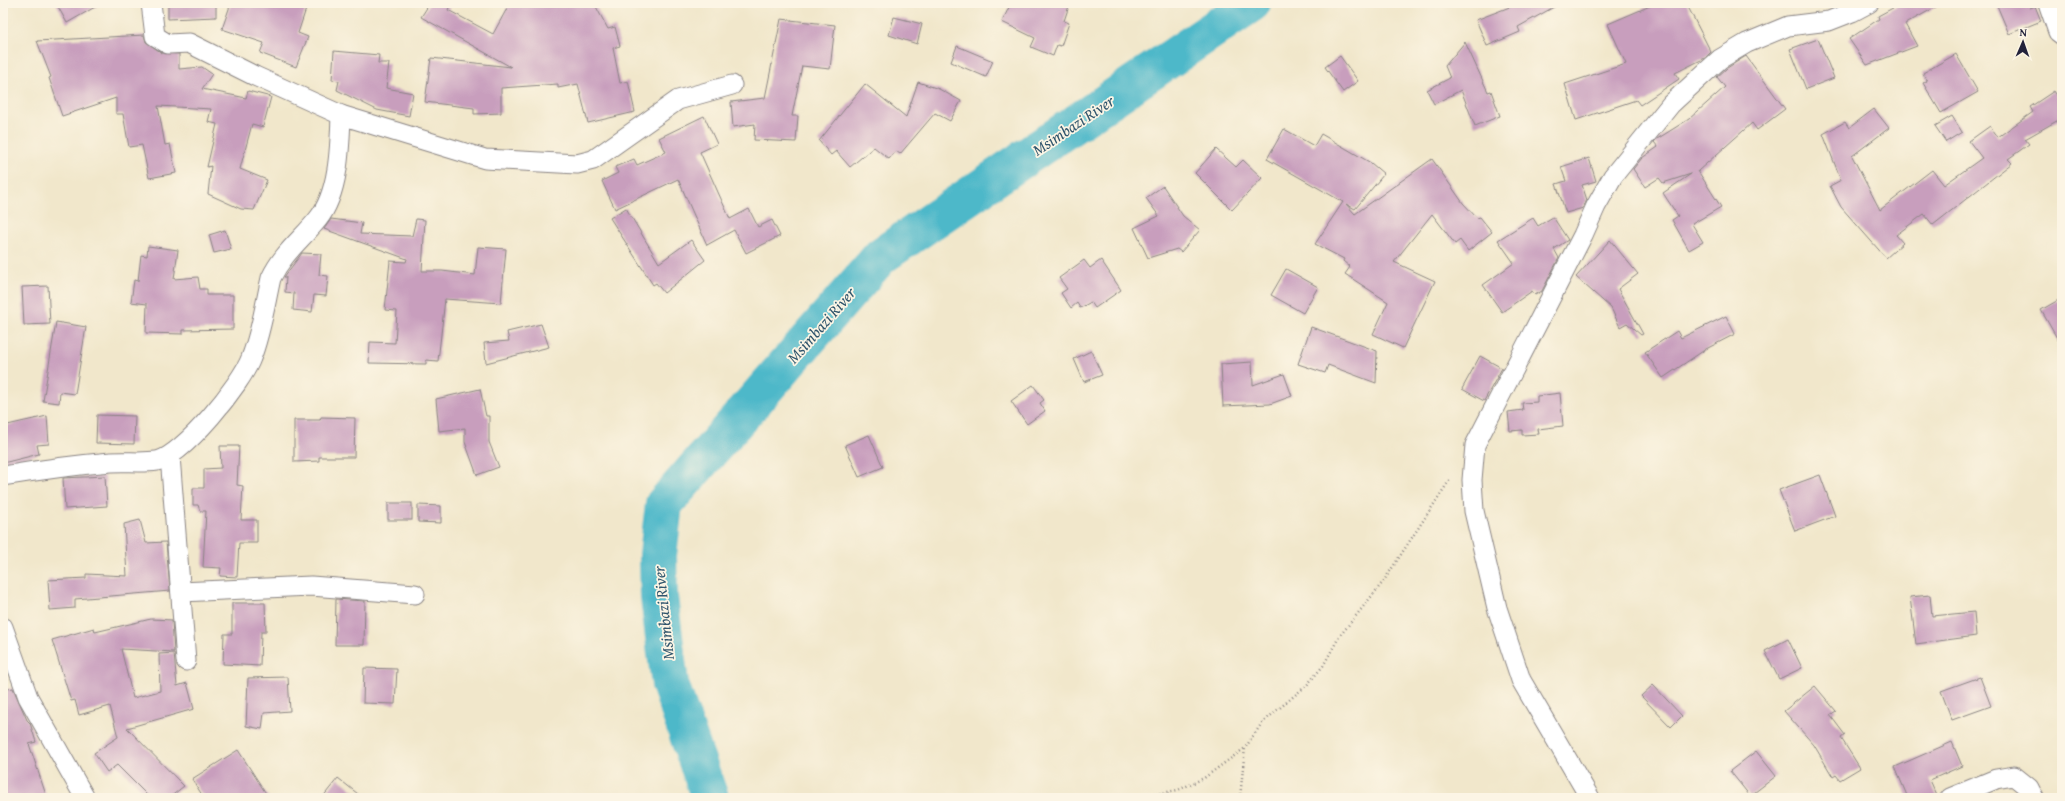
<svg xmlns="http://www.w3.org/2000/svg" width="2065" height="801" viewBox="0 0 2065 801" font-family="'Gentium Book Plus',serif">
<style>
.lines{fill:none;stroke-linecap:round;stroke-linejoin:round}
.river{stroke:#4db8c9;stroke-width:38}
.building{fill:#c89ebd}
.street-casing{stroke:#8a8483;stroke-width:21}
.path{stroke:#8a8483;stroke-width:2.5;stroke-dasharray:1 3;stroke-linecap:butt}
.street{stroke:#fff;stroke-width:19}
.labels{text-anchor:middle;stroke-width:3.5;stroke-linejoin:round;paint-order:stroke}
.water-label{font-size:16px;font-style:italic;fill:#31566d;stroke:#fcf5e5}
</style>
<rect width="100%" height="100%" fill="#fcf5e5"/>
<filter id="ink" filterUnits="userSpaceOnUse"><feTurbulence type="fractalNoise" baseFrequency=".025" numOctaves="2"/><feDisplacementMap in="SourceGraphic" scale="8" xChannelSelector="R" yChannelSelector="G"/><feConvolveMatrix kernelMatrix="1 2 1 2 8 2 1 2 1" color-interpolation-filters="sRGB"/></filter>
<filter id="wash" filterUnits="userSpaceOnUse"><feTurbulence type="fractalNoise" baseFrequency=".012" numOctaves="4" result="noise"/><feDisplacementMap in="SourceGraphic" scale="16" xChannelSelector="R" yChannelSelector="G"/><feGaussianBlur stdDeviation="0.9" result="paint"/><feColorMatrix in="noise" values="0 0 0 0 0 0 0 0 0 0 0 0 0 0 0 0 0 1.4 0 .05"/><feComposite in="paint" operator="in"/></filter>
<g filter="url(#wash)">
<rect width="100%" height="100%" fill="#f1e7cb"/>
<g class="lines">
<!-- river -->
<path class="river" d="M710,798L670,684L659,597L658,555L664,504L881,256L1252,3"/>
</g>
<g id="blocks">
<!-- building -->
<g class="building">
<path d="M56,3H102L67,23Z"/>
<path d="M168,3H216V17L168,19Z"/>
<path d="M231,3H308L298,33L308,37L296,67L260,53L264,43L222,29Z"/>
<path d="M430,3H451L448,10L493,34L510,3H594L608,29L615,27L620,46L613,48L620,83L628,81L635,112L588,123L578,84L558,88V84L501,88V113L474,114V108L425,102L431,58L511,67L421,17Z"/>
<path d="M1011,3H1070L1064,21L1069,23L1061,46L1057,45L1053,56L1031,47L1035,38L1002,22Z"/>
<path d="M1520,3H1561L1518,27L1520,32L1487,46L1476,20Z"/>
<path d="M1657,3H1686L1711,52L1705,58L1675,73L1679,79L1640,105L1636,100L1576,120L1565,84L1626,64L1608,24Z"/>
<path d="M1902,3H1943L1905,24L1917,46L1867,65L1849,39L1879,19L1878,16Z"/>
<path d="M1996,3H2028L2030,8L2035,6L2041,21L2009,34Z"/>
<path d="M894,17L922,24L917,44L889,35Z"/>
<path d="M781,19L835,25L830,69L802,66L792,116H798L796,142L754,140L755,124L733,127L731,102L765,98Z"/>
<path d="M144,35L146,42L162,53L179,54V69L202,67L212,74L202,89L246,98L248,91L271,97L263,127L252,124L240,169L267,180L254,210L241,209L208,194L211,166L207,167L217,124L208,122L211,109L158,106L165,145L170,144L176,173L149,178L142,145L129,147L123,114H116V98L62,116L49,78L51,77L37,41Z"/>
<path d="M1818,39L1834,78L1806,89L1790,49Z"/>
<path d="M1465,42L1488,92L1491,91L1500,116L1475,126L1461,90L1434,104L1427,90L1450,78L1445,66Z"/>
<path d="M957,46L993,61L986,77L951,62Z"/>
<path d="M334,51L379,55L378,63H389L386,88L413,93L409,116L377,110L337,90L339,81L332,80Z"/>
<path d="M1956,54L1978,92L1941,113L1923,83L1927,81L1923,73Z"/>
<path d="M1340,56L1358,81L1343,92L1325,67Z"/>
<path d="M1746,56L1785,109L1757,130L1752,123L1698,171L1721,207L1692,224L1703,242L1689,250L1672,220L1678,216L1663,193L1691,174L1663,183L1659,178L1645,187L1633,169L1642,158L1658,147L1654,142L1657,139L1689,119L1725,87L1717,77L1727,68Z"/>
<path d="M918,82L939,89L961,101L950,121L935,113L900,154L896,151L889,159L874,147L850,167L836,151L831,155L819,141L865,84L906,117Z"/>
<path d="M2054,91L2062,103V118L2025,139L2029,144L2008,159L2012,163L1933,225L1924,214L1896,235L1903,243L1886,258L1841,207L1830,186L1841,180L1823,134L1845,122L1849,128L1874,109L1889,128L1852,156L1880,210L1932,170L1944,185L1982,158L1969,141L1990,126L1998,137L2033,112L2030,107Z"/>
<path d="M704,116L717,144L700,152L730,219L749,209L758,227L772,220L780,236L746,253L734,230L707,245L678,179L615,209L602,181L618,173L615,167L634,159L637,165L666,152L659,138Z"/>
<path d="M1952,116L1962,132L1946,142L1935,126Z"/>
<path d="M1284,129L1314,146L1321,134L1371,163L1384,174L1355,209L1346,204L1355,214L1432,159L1463,203L1477,218L1480,217L1492,232L1468,251L1460,240L1455,244L1432,214L1394,262L1435,281L1403,348L1373,334L1388,302L1345,274L1350,267L1343,261L1344,259L1315,244L1343,202L1267,159Z"/>
<path d="M1216,149L1236,167L1243,160L1262,178L1232,210L1195,173Z"/>
<path d="M1589,158L1596,181L1582,185L1587,200L1583,208L1566,213L1556,184L1566,181L1561,167Z"/>
<path d="M1163,186L1183,216L1200,230L1181,252L1177,249L1148,258L1134,228L1159,216L1146,198Z"/>
<path d="M626,208L659,263L691,240L705,260L664,293L656,283L653,285L610,218Z"/>
<path d="M1553,217L1568,240L1554,249L1559,258L1542,291L1535,295L1532,291L1502,312L1483,285L1514,263L1498,240L1533,218L1538,226Z"/>
<path d="M331,219L362,223L360,234L412,236L416,219L425,220L422,271H442L475,275L478,247L506,249L501,303L445,299L438,361L426,360V364L369,363L370,342L395,343L397,311L385,310L390,261L406,262L407,259L324,229Z"/>
<path d="M225,230L231,249L214,253L209,235Z"/>
<path d="M1610,240L1638,274L1618,289L1643,334L1641,335L1627,323L1620,327L1611,308L1576,277Z"/>
<path d="M148,246L178,250L174,279L198,277L200,289H207V295H233V329L183,330V334L146,333L147,304L131,302L134,280L138,281L141,255L147,256Z"/>
<path d="M302,253L321,254L319,275L328,276L326,296L314,295L312,312L293,310L294,293L285,292L286,277H284Z"/>
<path d="M1084,260L1090,268L1101,260L1121,290L1095,308L1091,302L1080,308L1077,303L1071,308L1061,293L1067,289L1059,278Z"/>
<path d="M1286,269L1318,287L1303,313L1271,295Z"/>
<path d="M48,286L50,324L24,325L22,287Z"/>
<path d="M2062,298V347L2041,310Z"/>
<path d="M1726,316L1735,334L1706,349L1663,378L1645,352L1677,331L1681,338Z"/>
<path d="M56,322L86,327L75,394L60,392L59,403L43,401Z"/>
<path d="M541,324L549,347L486,363L484,343L509,341L507,332Z"/>
<path d="M1311,327L1377,351L1376,383L1328,365L1325,373L1298,364Z"/>
<path d="M1091,351L1102,375L1084,382L1074,359Z"/>
<path d="M1480,356L1502,368L1484,401L1462,389Z"/>
<path d="M1252,362L1253,385L1284,374L1292,396L1270,404L1223,406L1221,364Z"/>
<path d="M1033,385L1044,400L1040,403L1045,411L1027,424L1011,401Z"/>
<path d="M480,389L486,416H489V442L499,467L477,475L465,442V428L439,431L436,399Z"/>
<path d="M1560,393L1563,426L1538,429L1539,434L1522,435V430L1510,431L1508,412L1523,410L1522,403L1537,402V396Z"/>
<path d="M97,415L135,416L134,444L96,443Z"/>
<path d="M47,416L49,444L37,445L39,454L3,463V426Z"/>
<path d="M321,417L355,418L354,457H319V461L294,462V420H320Z"/>
<path d="M869,435L883,467L859,477L845,445Z"/>
<path d="M220,446H239L237,485L243,486L241,520H257V543H239L237,577L220,576L221,568L203,567L206,511H200L198,505H193V488H204V469L221,468Z"/>
<path d="M1820,475L1835,516L1795,531L1779,490Z"/>
<path d="M105,476L107,506L65,509L63,478Z"/>
<rect x="388" y="503" width="24" height="17"/>
<path d="M418,505L441,506V523L418,522Z"/>
<path d="M140,520L146,543L166,542L170,591L75,599V608L50,610L48,580L86,578V574L127,576L124,524Z"/>
<path d="M1930,595L1932,616L1974,612L1976,636L1916,644L1910,597Z"/>
<path d="M336,599L365,601L364,645H335Z"/>
<path d="M232,603H265L266,632H261L260,666L223,664L224,634H232Z"/>
<path d="M151,619L172,620L174,652L121,649L133,698L160,691L159,654L174,653L177,686L187,683L194,709L127,728L184,786L169,798H150L117,765L107,772L94,753L118,737L110,706L79,715L75,700L71,701L52,640L94,628L95,632Z"/>
<path d="M1788,639L1802,668L1779,679L1765,651Z"/>
<path d="M364,668L397,669L395,704L363,703Z"/>
<path d="M288,677L290,711L264,713L262,729L246,726L248,678Z"/>
<path d="M1980,677L1991,706L1952,720L1941,691Z"/>
<path d="M1653,685L1682,716L1671,727L1641,696Z"/>
<path d="M1815,686L1836,711L1830,715L1845,735L1841,738L1860,768L1840,780L1836,775L1833,777L1814,745L1784,711Z"/>
<path d="M13,688L27,720L30,723L36,742L29,744L47,798H3V690Z"/>
<path d="M1952,742L1962,766L1930,780L1938,798H1908L1895,767Z"/>
<path d="M238,750L269,798H204L192,779Z"/>
<path d="M1756,751L1776,776L1750,796L1730,771Z"/>
<path d="M338,778L363,798H322Z"/>
</g>
</g>
</g>
<g filter="url(#ink)">
<use href="#blocks" fill-opacity="0" stroke="#8a8483" stroke-width="1"/>
<g class="lines">
<!-- street casing -->
<g class="street-casing">
<g id="street">
<path d="M151,3L155,36L168,44L189,43L255,76L341,115L485,159L577,164L593,160L678,100L732,85"/>
<path d="M2048,3L2058,32L2062,35"/>
<path d="M170,456L186,661"/>
<path d="M3,476C39,470 75,465 111,462C126,461 142,463 157,461C183,456 242,383 251,358C261,333 265,305 271,278C282,254 302,239 318,219C339,193 340,146 341,115"/>
<path d="M181,592L311,586L415,594"/>
<path d="M3,627L28,697L85,798"/>
<path d="M1590,798L1521,680L1497,608L1474,511L1472,480L1475,445L1583,235L1596,206L1613,176L1671,104L1720,59L1747,43L1788,26L1829,21L1852,12L1869,3"/>
<path d="M1950,798L1996,779L2014,776L2029,788L2034,798"/>
</g>
</g>
<!-- path -->
<g class="path">
<path d="M1136,798L1178,790L1204,778L1245,748L1262,723L1307,685L1323,666L1339,637L1383,582L1451,478"/>
<path d="M1240,798L1245,748"/>
</g>
<!-- street -->
<use href="#street" class="street"/>
</g>
</g>
<g class="labels">
<!-- water labels -->
<g class="water-label">
<text transform="translate(1073 125) rotate(-34)" y="6">Msimbazi River</text>
<text transform="translate(821 325) rotate(-49)" y="6">Msimbazi River</text>
<text transform="translate(663 613) rotate(-96)" y="6">Msimbazi River</text>
</g>
</g>
<!-- margin -->
<rect width="2065" height="801" fill="none" stroke="#fcf5e5" stroke-width="16"/>
<!-- north arrow -->
<g transform="translate(2023 42) rotate(2)" stroke="#fcf5e5" stroke-width="3" paint-order="stroke">
<path d="M0-3L7 15L0 10L-7 15Z" fill="#22223b"/>
<text y="-6" font-size="11" font-weight="bold" text-anchor="middle" fill="#22223b">N</text>
</g>
</svg>
